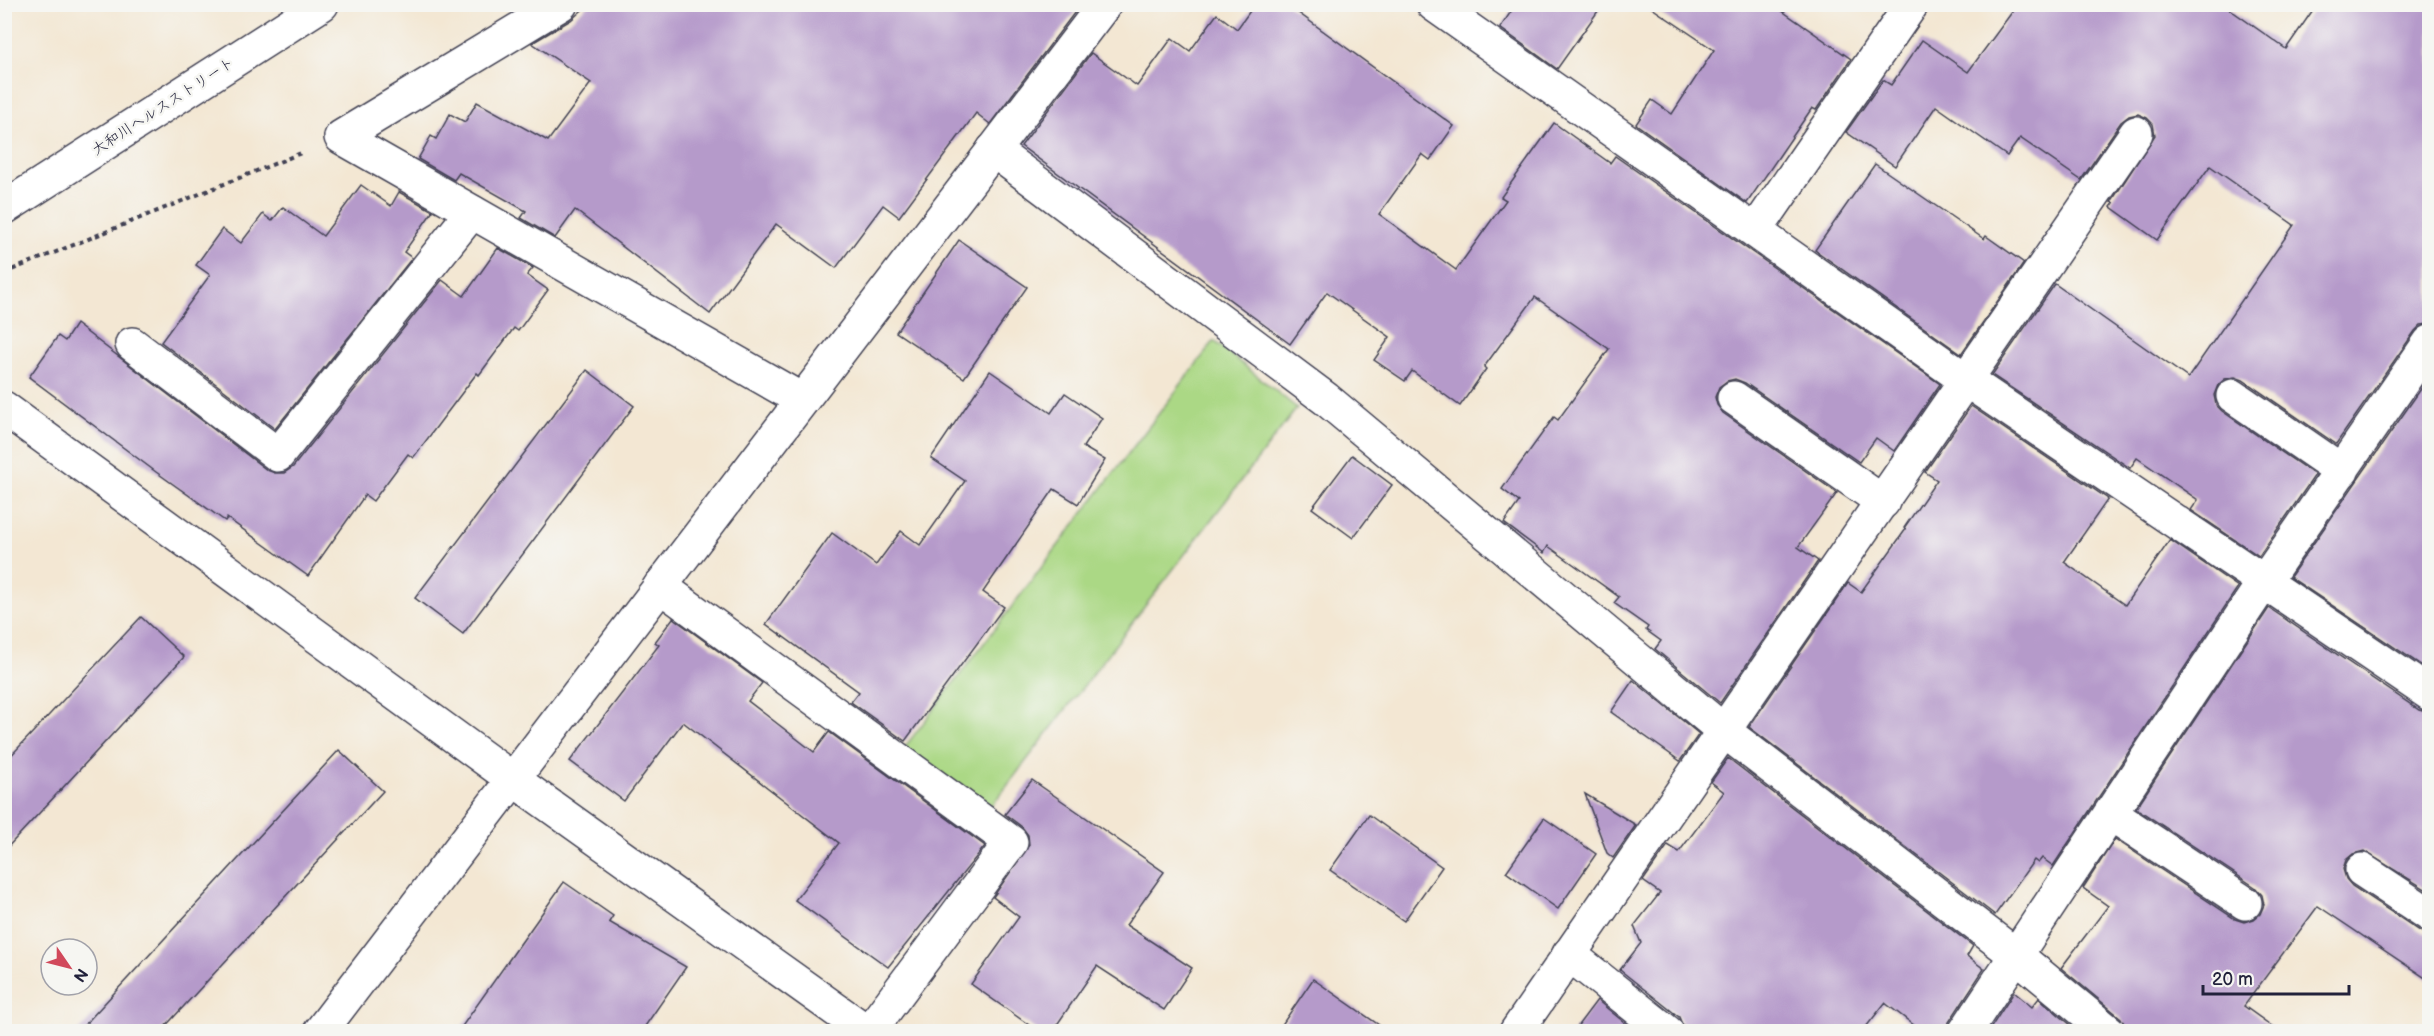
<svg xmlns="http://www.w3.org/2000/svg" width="2434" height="1036" viewBox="0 0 2434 1036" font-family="'Balsamiq Sans','Klee One',sans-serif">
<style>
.green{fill:#abd885;stroke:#667d60;stroke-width:1.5}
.building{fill:#b59aca}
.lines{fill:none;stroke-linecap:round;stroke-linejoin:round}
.street-casing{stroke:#414052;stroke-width:36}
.path{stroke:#414052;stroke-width:4;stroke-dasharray:4.5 4.5;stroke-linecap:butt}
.street{stroke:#fff;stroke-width:33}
.labels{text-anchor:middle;stroke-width:5;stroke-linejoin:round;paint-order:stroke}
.street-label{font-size:15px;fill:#22223b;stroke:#f6f6f2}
</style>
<rect width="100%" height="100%" fill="#f6f6f2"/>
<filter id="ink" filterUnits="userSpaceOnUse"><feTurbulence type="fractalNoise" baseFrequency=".0167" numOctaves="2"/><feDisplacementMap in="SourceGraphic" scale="12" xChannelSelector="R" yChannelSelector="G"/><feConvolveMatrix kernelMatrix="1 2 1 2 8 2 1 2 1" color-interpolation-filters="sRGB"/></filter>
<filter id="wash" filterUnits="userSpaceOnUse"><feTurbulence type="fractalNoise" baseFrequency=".008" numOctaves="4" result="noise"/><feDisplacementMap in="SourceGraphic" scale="24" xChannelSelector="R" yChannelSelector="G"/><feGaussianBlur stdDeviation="1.35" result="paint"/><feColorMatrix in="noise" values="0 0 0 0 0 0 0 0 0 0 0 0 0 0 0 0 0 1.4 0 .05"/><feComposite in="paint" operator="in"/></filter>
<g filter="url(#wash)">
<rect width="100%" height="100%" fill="#f3e7d3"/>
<!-- green -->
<path class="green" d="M1214,341L1297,408L987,812L904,748Z"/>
<g id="blocks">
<!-- building -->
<g class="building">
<path d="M589,4H1081L990,124L976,113L899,217L883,205L836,268L776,224L710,314L575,210L555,238L521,218L526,211L459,173L454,180L418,159L431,136L436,139L450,114L465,122L477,102L548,141L591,83L532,43L571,20Z"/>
<path d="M1255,4H1286L1454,126L1430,160L1422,154L1379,214L1456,270L1506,200L1501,197L1554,123L1610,163L1615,156L1940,384L1894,451L1876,438L1859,462L1745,383L1735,379L1727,381L1719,387L1715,397L1717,405L1723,413L1837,493L1798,547L1818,561L1720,703L1655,649L1661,641L1646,630L1648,627L1614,603L1619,597L1548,546L1544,553L1504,523L1519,502L1502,489L1554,417L1558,420L1609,349L1535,297L1484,367L1486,369L1460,406L1412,371L1405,381L1374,360L1390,337L1327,292L1290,344L1021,146L1091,53L1137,86L1172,38L1190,51L1217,14L1237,29Z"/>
<path d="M1516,4H1603L1557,69L1500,28Z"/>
<path d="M1646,4H1772L1851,59L1816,110L1812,108L1747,203L1636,124L1652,100L1672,114L1714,50Z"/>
<path d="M2018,4H2222L2286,49L2317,4H2430V324L2421,325L2415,331L2336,444L2243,380L2235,377L2225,379L2218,385L2214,395L2216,405L2222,411L2315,475L2259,556L2191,510L2198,500L2137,458L2130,468L1992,375L2055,284L2188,378L2294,225L2210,166L2157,240L2111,207L2114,203L2111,202L2155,135L2153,124L2147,118L2138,114L2129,116L2121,122L2081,180L2020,138L2007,156L1936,106L1895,166L1846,132L1883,80L1891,85L1922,40L1968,72Z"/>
<path d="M1875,164L1984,239L1986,236L2024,263L1961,354L1815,250Z"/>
<path d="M361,185L391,206L399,192L433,211L404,252L412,258L275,429L161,342L210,275L196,265L222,229L241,243L263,214L272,221L283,207L323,236Z"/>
<path d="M959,240L1027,287L964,378L896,332Z"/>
<path d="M498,248L533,268L527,275L548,290L518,331L514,328L479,375L477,373L413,458L408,454L373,501L365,495L308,576L227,518L225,521L156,472L29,377L58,336L65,341L76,324L267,470L275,473H284L293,467L442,280L464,296Z"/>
<path d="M587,370L634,406L463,634L415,598Z"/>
<path d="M990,371L1051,413L1065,393L1102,418L1083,447L1105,460L1078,504L1054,489L983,592L1004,607L905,741L851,702L859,692L766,624L832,533L876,565L901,531L920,545L965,481L931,458Z"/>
<path d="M2430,376V671L2290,577Z"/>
<path d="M1971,406L2108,499L2064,562L2125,605L2170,540L2238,587L2053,866L2042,858L2038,863L2034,860L1995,915L1749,727L1848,583L1861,592L1906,529L1904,528L1937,480L1925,472Z"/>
<path d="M1352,455L1392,485L1353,538L1312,508Z"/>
<path d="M2269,608L2419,710L2430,713V892L2364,851L2353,854L2346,860L2343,869L2346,879L2352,886L2420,931L2430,934V981L2318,906L2244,1006L2280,1032H2127L2121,1018L2061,968L2108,906L2083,888L2115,839L2235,919L2244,922L2254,919L2260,914L2264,905L2262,895L2255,887L2136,808Z"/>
<path d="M141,617L184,657L4,851V763Z"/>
<path d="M673,618L762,683L748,701L814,752L829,732L985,846L888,967L795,900L839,843L683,722L624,801L570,761L659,645L655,642Z"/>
<path d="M1633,680L1699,734L1680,761L1611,712Z"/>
<path d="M339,750L383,791L160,1032H78Z"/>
<path d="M1728,758L1973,946L1967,956L1984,969L1949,1022L1946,1032H1923L1885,1003L1862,1032H1685L1679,1017L1620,970L1641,943L1634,926L1660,893L1643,881L1668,845L1679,852L1724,792L1711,782Z"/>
<path d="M1032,780L1164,872L1126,925L1192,968L1164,1010L1097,966L1052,1032H1039L971,984L1019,917L993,897L1029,845L1028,835L1022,827L1005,814Z"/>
<path d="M1585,794L1636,825L1613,858L1607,853Z"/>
<path d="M1369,815L1442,867L1404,921L1330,870Z"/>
<path d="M1544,818L1596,854L1558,909L1506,872Z"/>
<path d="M564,882L613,916L609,922L686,967L641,1032H458Z"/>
<path d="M1313,979L1389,1032H1277Z"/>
<path d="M2014,992L2032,1007L2039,998L2079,1032H1988Z"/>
<path d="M1597,1000L1636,1032H1573Z"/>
</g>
</g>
</g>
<g filter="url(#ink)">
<use href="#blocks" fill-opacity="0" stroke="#414052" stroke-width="1.5"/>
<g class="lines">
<!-- street casing -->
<g class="street-casing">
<g id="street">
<path d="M561,4L341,137L802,400"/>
<path d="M1433,4L1966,380L2430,694"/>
<path d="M993,150L1326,399L1724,731L2017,956L2109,1032"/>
<path d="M4,208L322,4"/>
<path d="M1756,230L1912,4"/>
<path d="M132,344L278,455L472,212"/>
<path d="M2233,396L2342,471"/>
<path d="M1734,398L1883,502"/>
<path d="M4,408L514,780L867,1032"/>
<path d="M660,586L1011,842L869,1032"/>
<path d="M2111,814L2245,903"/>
<path d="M2362,870L2430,915"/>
<path d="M1569,954L1667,1032"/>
<path d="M320,1032L1105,4"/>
<path d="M1516,1032L2136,133"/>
<path d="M1965,1032L2264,582L2430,342"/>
</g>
</g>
<!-- path -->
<path class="path" d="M4,273L301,153"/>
<!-- street -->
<use href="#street" class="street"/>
</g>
</g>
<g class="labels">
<!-- street labels -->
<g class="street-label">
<text transform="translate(163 106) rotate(-33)" y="5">大和川ヘルスストリート</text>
</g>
</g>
<!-- margin -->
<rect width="2434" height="1036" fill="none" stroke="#f6f6f2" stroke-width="24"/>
<!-- north arrow -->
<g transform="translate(69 967) rotate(125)"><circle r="28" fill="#f6f6f2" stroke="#a1a1a9" stroke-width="1.5"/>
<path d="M0-4.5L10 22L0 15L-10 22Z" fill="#d1495b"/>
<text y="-9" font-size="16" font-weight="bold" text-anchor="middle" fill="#22223b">N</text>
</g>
<!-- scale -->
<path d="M2203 985v9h146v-9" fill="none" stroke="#22223b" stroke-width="3"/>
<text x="2212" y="985" font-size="18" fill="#22223b" stroke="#f6f6f2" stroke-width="4.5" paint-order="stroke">20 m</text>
</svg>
